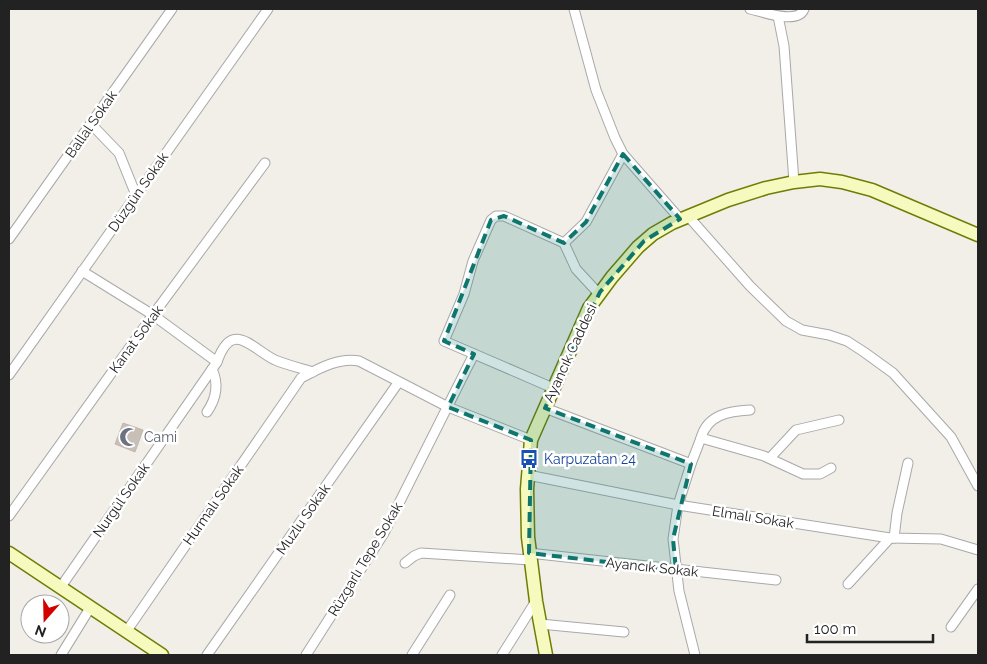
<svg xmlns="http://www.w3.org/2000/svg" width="987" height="664" viewBox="0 0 987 664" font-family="Raleway,sans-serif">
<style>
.building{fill:#c7bfb8;stroke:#c4b6ab}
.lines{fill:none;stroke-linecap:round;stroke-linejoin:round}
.street-casing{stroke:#a9a9a9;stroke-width:11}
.secondary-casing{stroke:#707d05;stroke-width:15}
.street{stroke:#fff;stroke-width:9}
.secondary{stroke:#f7fabf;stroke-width:12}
.marked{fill:#0f766e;fill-opacity:0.2;stroke:#0f766e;stroke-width:4;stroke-dasharray:10 6;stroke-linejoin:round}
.labels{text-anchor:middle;stroke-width:5;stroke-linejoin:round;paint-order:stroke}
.street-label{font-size:14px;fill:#222;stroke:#fff}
.worship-label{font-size:14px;fill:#5b616d;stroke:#fff;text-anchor:start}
.transit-label{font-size:14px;fill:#164399;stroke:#fff;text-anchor:start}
</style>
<rect width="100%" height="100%" fill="#f2efe9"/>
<!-- building -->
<path class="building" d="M123,423L143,430L135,452L115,444Z"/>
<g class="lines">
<!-- street casing -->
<g class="street-casing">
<g id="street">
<path d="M574,9L596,90L615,138L623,154L680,219"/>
<path d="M750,9C763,12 798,25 804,9"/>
<path d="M778,16L784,46L794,182"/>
<path d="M91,124L119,153L136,195"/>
<path d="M688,216L750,286L786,321L802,330L829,335L847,341L864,352L893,373L951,437L978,486"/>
<path d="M9,239L172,9"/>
<path d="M564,243L576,269L599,294"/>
<path d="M82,271L153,315L217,362"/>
<path d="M9,375L268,9"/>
<path d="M553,388L444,341L464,294L473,261L491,220L496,216H504L564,243L586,222L623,154"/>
<path d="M545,408L691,464"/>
<path d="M207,412C216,399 219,384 212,369"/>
<path d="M701,438C707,415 729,411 750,410"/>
<path d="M770,458L796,430L839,420"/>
<path d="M528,475L678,505L890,538L941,539L978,550"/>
<path d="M9,516L153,315L265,163"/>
<path d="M894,538L897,513L908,463"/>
<path d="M529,553L776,580"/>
<path d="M405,563L414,556L421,553L530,560"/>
<path d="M848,584L890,538"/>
<path d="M60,588L217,362C232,319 251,348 275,360C287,365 300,368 313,372"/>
<path d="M540,624L624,632"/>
<path d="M951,627L978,589"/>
<path d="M126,632L301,378C318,369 339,357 359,361L448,407L531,440"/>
<path d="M61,655L90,608"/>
<path d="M207,655L398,383"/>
<path d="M306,655L384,533L474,354"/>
<path d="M412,655L450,595"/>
<path d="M502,655L536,601"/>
<path d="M695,655L679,591L673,539L678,505L691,464L701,438L764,456L803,474H820L831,468"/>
</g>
</g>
<!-- secondary casing -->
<g class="secondary-casing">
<g id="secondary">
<path d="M9,553L162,655"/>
<path d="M546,655L536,601L528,537L527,489L531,440L589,308L612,277L638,247L653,234L672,223L728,200L766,188L794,182L820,179L842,182L872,190L978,235"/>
</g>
</g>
<!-- street -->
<use href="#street" class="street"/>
<!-- secondary -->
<use href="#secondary" class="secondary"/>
</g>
<!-- marked area -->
<path class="marked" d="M623,154L680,219L644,241L600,292L545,408L691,464L673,539L676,570L529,553L531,440L448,407L474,354L444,341L491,220L504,216L564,243L586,222Z"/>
<!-- icons -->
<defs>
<g id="mosque-bare" transform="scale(1.5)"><path d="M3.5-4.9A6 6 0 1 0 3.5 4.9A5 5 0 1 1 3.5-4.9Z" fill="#6b7280" stroke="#fff" stroke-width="2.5" paint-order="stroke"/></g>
<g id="bus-bare" transform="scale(1.5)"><path d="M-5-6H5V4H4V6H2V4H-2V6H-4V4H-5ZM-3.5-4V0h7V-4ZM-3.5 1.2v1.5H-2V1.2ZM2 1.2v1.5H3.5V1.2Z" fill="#1a4fb4" stroke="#fff" stroke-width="2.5" paint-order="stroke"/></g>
</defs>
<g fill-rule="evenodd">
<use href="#mosque-bare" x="129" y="437"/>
<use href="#bus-bare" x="529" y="459"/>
</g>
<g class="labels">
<!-- street labels -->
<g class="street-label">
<text transform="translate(91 124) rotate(-55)" y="5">Ballal Sokak</text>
<text transform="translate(138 192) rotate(-55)" y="5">Düzgün Sokak</text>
<text transform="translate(136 339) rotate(-54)" y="5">Kanat Sokak</text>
<text transform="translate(570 353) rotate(-65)" y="5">Ayancık Caddesi</text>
<text transform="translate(121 500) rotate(-55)" y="5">Nurgül Sokak</text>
<text transform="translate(213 505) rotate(-55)" y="5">Hurmalı Sokak</text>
<text transform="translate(753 517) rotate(9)" y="5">Elmalı Sokak</text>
<text transform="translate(303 519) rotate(-55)" y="5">Muzlu Sokak</text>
<text transform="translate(365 559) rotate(-59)" y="5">Rüzgarlı Tepe Sokak</text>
<text transform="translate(652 567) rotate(6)" y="5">Ayancık Sokak</text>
</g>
<!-- worship labels -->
<g class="worship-label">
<text x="144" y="442">Cami</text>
</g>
<!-- transit labels -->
<g class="transit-label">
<text x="544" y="464">Karpuzatan 24</text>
</g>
</g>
<!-- border -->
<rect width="987" height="664" fill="none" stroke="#222222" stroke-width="20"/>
<!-- north arrow -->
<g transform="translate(45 619) rotate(200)"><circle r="24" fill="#ffffff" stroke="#a7a7a7"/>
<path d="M0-4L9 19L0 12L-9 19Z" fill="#d40000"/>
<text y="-8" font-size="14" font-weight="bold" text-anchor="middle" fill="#222222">N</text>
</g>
<!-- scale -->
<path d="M807 634v8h126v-8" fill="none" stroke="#222222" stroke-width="2.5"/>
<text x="814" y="634" font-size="15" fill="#222222" stroke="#ffffff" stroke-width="4" paint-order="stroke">100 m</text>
</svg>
